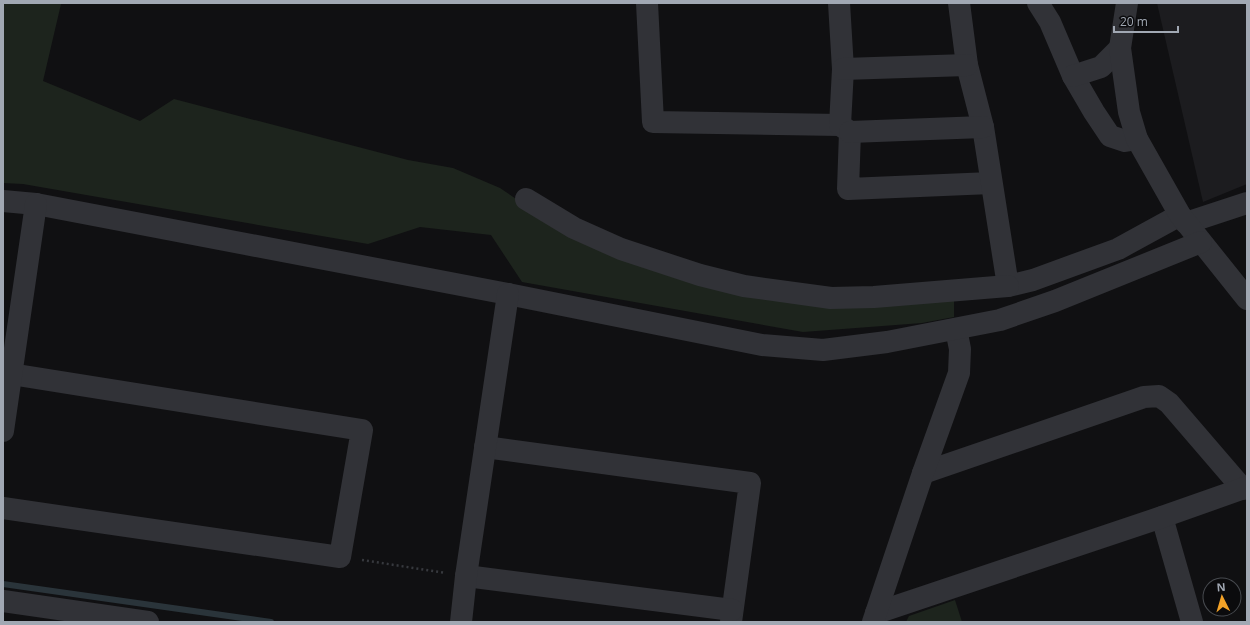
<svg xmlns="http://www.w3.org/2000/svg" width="1250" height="625" viewBox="0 0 1250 625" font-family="'Open Sans',sans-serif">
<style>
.built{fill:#1c1c1f}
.green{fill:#1d241d}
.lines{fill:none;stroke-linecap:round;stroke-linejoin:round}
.stream{stroke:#2a343a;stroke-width:6}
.path{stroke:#37393e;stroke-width:2.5;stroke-dasharray:2 3;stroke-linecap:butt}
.minor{stroke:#313237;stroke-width:22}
.tertiary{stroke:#313237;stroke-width:22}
</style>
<rect width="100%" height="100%" fill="#101012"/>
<!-- built -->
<path class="built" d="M1157,3H1247V184L1203,202Z"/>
<!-- green -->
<g class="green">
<path d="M3,3H57L61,4L43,81L140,121L174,99L408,160L453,168L500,188L571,236L672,275L954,299V317L922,323L803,332L522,282L491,235L420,227L368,244L23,184L3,183Z"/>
<path d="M955,600L962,622H906L909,616Z"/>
</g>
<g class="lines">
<!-- stream -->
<path class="stream" d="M3,584L271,622"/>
<!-- path -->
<path class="path" d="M362,560L446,573"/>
<!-- minor -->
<g class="minor">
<path d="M647,3L653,122L840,125"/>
<path d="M839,3L843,69L840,125L850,132L848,189L991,183"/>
<path d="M959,3L967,65L983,127L1008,286L1033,280L1118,249L1180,215"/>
<path d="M1038,3L1050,22L1073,76L1094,112L1110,136L1125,141L1137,139"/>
<path d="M843,69L967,65"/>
<path d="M1073,76L1101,67L1120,48"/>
<path d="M850,132L983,127"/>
<path d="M526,199L574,228L621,249L700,275L744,286L831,298L874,297L1008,286"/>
<path d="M1186,223L1247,203"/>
<path d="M485,447L750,483L731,622"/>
<path d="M923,473L1144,397L1159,396L1169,403L1243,489"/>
<path d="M3,508L340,557L362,430L11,374"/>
<path d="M1162,517L1192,622"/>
<path d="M466,576L732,610"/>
<path d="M3,601L148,622"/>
<path d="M876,613L1162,517L1247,487"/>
<path d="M873,622L923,473L959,373L960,349L956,329"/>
</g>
<!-- tertiary -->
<g class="tertiary">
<path d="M1127,3L1120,48L1129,112L1137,139L1180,215L1247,299"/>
<path d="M3,201L36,204L508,294L762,345L823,350L887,342L1000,320L1055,301L1201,242"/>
<path d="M3,431L36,204"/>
<path d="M461,622L466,576L508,294"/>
</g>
</g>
<!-- border -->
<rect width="1250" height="625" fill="none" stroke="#a1a8b3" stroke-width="8"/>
<!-- north arrow -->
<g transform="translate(1222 597) rotate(355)"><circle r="19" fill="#0b0b0d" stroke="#474a4f"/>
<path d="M0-3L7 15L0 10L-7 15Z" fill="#f3a227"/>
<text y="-6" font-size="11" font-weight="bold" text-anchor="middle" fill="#a1a8b3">N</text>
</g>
<!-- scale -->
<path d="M1114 26v6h64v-6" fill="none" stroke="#a1a8b3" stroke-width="2"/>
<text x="1120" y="26" font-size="12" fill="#a1a8b3" stroke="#0b0b0d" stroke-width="3" paint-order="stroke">20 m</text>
</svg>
